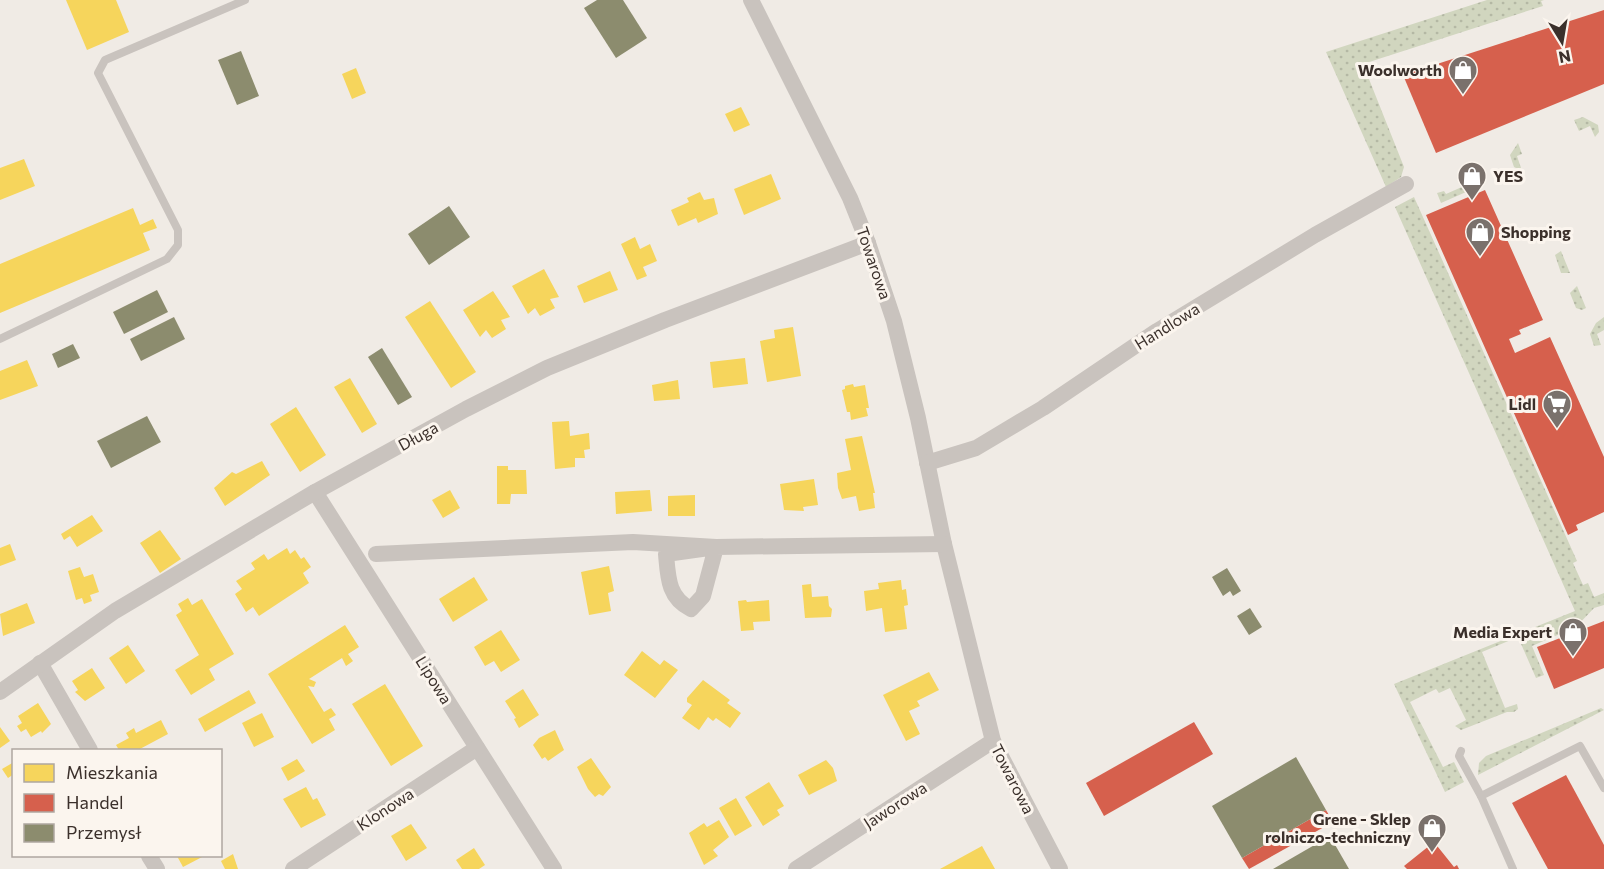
<svg xmlns="http://www.w3.org/2000/svg" width="1604" height="869" viewBox="0 0 1604 869" font-family="Commissioner,sans-serif">
<style>
.grass{fill:url(#grass-dots)}
.homes{fill:#f6d55c}
.shops{fill:#d6604d}
.industry{fill:#8c8c6e}
.lines{fill:none;stroke-linecap:round;stroke-linejoin:round}
.lane{stroke:#c9c3be;stroke-width:8}
.street{stroke:#c9c3be;stroke-width:16}
.labels{text-anchor:middle;stroke-width:6;stroke-linejoin:round;paint-order:stroke}
.poi-label{font-size:16px;font-weight:bold;fill:#3b302b;stroke:#fbf5ee;text-anchor:end}
.street-label{font-size:16px;fill:#3b302b;stroke:#fbf5ee}
</style>
<defs>
<pattern id="grass-dots" width="8" height="8" patternUnits="userSpaceOnUse" patternTransform="scale(1.5)"><rect width="8" height="8" fill="#d1d6bf"/><path d="M2 2h.1M6 6h.1" fill="none" stroke="#b4b8a4" stroke-width="1.8" stroke-linecap="round"/></pattern>
</defs>
<rect width="100%" height="100%" fill="#f0ebe5"/>
<!-- grass -->
<g class="grass">
<path d="M1487,0H1544L1541,1L1543,6L1363,64L1404,167L1401,177L1386,187L1326,52Z"/>
<path d="M1583,117L1598,125L1599,132L1595,137L1590,126L1579,131L1574,120Z"/>
<path d="M1518,143L1522,154L1517,156L1521,168L1518,169L1514,167L1510,155Z"/>
<path d="M1480,179L1482,185L1441,203L1437,193L1444,191L1446,194Z"/>
<path d="M1414,197L1577,561L1573,563L1583,585L1588,583L1594,597L1604,593V605L1594,608L1576,627L1532,646L1544,675L1536,678L1518,637L1482,652L1505,708L1517,704L1518,709L1514,712H1507L1461,730L1455,726L1466,720L1450,688L1439,693L1436,689L1410,702L1443,767L1454,762L1464,782L1445,792L1394,684L1575,611L1395,207Z"/>
<path d="M1561,251L1570,273H1561L1555,255Z"/>
<path d="M1577,286L1586,308L1582,310L1576,308L1570,293Z"/>
<path d="M1604,317V330L1597,334L1601,345L1594,346L1590,334L1596,323Z"/>
<path d="M1601,708L1604,710L1478,775L1479,763L1486,756Z"/>
</g>
<!-- homes -->
<g class="homes">
<path d="M66,0H116L129,32L87,50Z"/>
<path d="M356,68L366,93L352,99L342,74Z"/>
<path d="M741,107L750,125L734,132L725,114Z"/>
<path d="M24,159L35,186L0,200V168Z"/>
<path d="M771,174L781,199L744,215L734,189Z"/>
<path d="M700,192L704,200L714,198L718,214L698,223L696,218L678,226L671,210L689,202L687,198Z"/>
<path d="M133,208L140,225L153,219L157,228L143,233L150,250L0,313V264Z"/>
<path d="M635,237L640,249L650,244L657,261L643,267L647,276L637,280L621,244Z"/>
<path d="M544,269L559,297L550,299L555,308L540,316L535,308L528,314L512,286Z"/>
<path d="M610,271L618,290L584,303L577,286Z"/>
<path d="M493,291L510,317L501,320L506,329L492,338L486,330L480,337L463,310Z"/>
<path d="M430,301L476,372L451,388L405,317Z"/>
<path d="M793,327L801,376L767,382L760,341L775,338L774,330Z"/>
<path d="M745,358L748,384L713,388L710,362Z"/>
<path d="M27,360L38,386L0,400V371Z"/>
<path d="M350,378L377,424L362,433L334,387Z"/>
<path d="M678,380L680,399L654,401L652,385Z"/>
<path d="M853,384L854,387L865,385L869,408H866L868,416L851,420L850,412H847L842,390L845,389V386Z"/>
<path d="M296,407L326,455L300,472L270,424Z"/>
<path d="M569,421L570,436L589,433L590,449L584,450L585,458H575V467L555,469L552,422Z"/>
<path d="M862,436L875,493H873L875,508L859,511L856,496L842,499L838,488L837,473L851,470L845,439Z"/>
<path d="M262,461L270,475L225,506L214,488L232,472L236,474Z"/>
<path d="M497,466H508V470H526L527,494H511L510,504H497Z"/>
<path d="M814,479L818,505L803,507L804,511L784,510L780,484Z"/>
<path d="M450,490L460,508L443,518L432,500Z"/>
<path d="M650,490L652,511L616,514L615,492Z"/>
<path d="M695,495V516H668V496Z"/>
<path d="M92,515L103,531L77,547L70,536L64,540L61,534Z"/>
<path d="M160,530L181,559L160,573L140,543Z"/>
<path d="M10,544L16,560L0,566V548Z"/>
<path d="M287,548L290,554L295,550L301,559L304,557L311,567L303,573L309,583L259,616L253,607L246,612L235,594L242,589L236,581L255,569L251,563L264,554L268,560Z"/>
<path d="M609,566L614,591L608,593L611,611L589,615L581,572Z"/>
<path d="M80,567L84,577L93,574L99,592L90,595L92,601L84,604L82,598L76,600L68,571Z"/>
<path d="M474,577L488,600L453,622L439,599Z"/>
<path d="M901,580L902,590L906,589L908,605L904,606L907,629L885,632L882,608L866,611L864,591L879,589L878,583Z"/>
<path d="M811,584L812,597L828,596L829,606L832,609L831,617L805,618L802,585Z"/>
<path d="M188,598L192,605L202,599L234,654L209,669L215,680L191,695L175,670L199,655L176,615L182,611L178,604Z"/>
<path d="M746,600L747,602L769,600L770,621L753,622L754,630L741,631L738,601Z"/>
<path d="M27,603L35,623L3,636L0,614Z"/>
<path d="M345,625L359,647L348,654L353,661L346,666L342,658L309,679L316,682L314,687L308,686L324,712L331,708L336,715L329,719L335,730L312,744L268,674Z"/>
<path d="M501,630L520,660L501,672L494,661L485,666L474,647Z"/>
<path d="M128,645L145,671L126,684L109,658Z"/>
<path d="M642,651L660,665L664,660L678,670L655,698L624,675Z"/>
<path d="M92,668L105,688L85,701L75,692L78,690L72,681Z"/>
<path d="M929,672L939,690L917,701L920,706L909,711L920,734L906,741L883,695Z"/>
<path d="M703,680L730,700L727,703L741,713L730,728L716,718L713,721L708,717L699,730L682,718L692,705L687,702V698Z"/>
<path d="M385,684L423,746L391,766L352,704Z"/>
<path d="M523,689L539,715L519,728L514,719L516,718L505,701Z"/>
<path d="M249,690L256,703L205,732L198,719Z"/>
<path d="M38,703L51,724L42,733L41,731L31,737L26,729L21,732L17,726L22,723L18,716Z"/>
<path d="M262,713L274,737L254,747L242,723Z"/>
<path d="M161,720L168,734L138,750H119L116,745L129,738L126,733L134,728L136,733Z"/>
<path d="M0,727L10,741L0,748Z"/>
<path d="M555,730L564,750L548,761L545,757L542,759L533,745L539,738Z"/>
<path d="M591,758L611,787L603,796L599,794L595,797L588,789L577,767Z"/>
<path d="M297,759L305,771L288,781L281,768Z"/>
<path d="M826,760L833,768L837,781L809,795L798,775Z"/>
<path d="M14,762V774L8,778L2,769Z"/>
<path d="M769,782L784,806L777,810L780,815L763,826L745,797Z"/>
<path d="M306,787L313,800L317,798L326,815L301,828L283,799Z"/>
<path d="M736,798L752,826L735,836L719,808Z"/>
<path d="M719,820L729,837L713,850L718,856L704,865L689,833L704,823L707,827Z"/>
<path d="M411,824L427,848L406,861L391,836Z"/>
<path d="M982,846L995,869H940Z"/>
<path d="M474,848L485,865L479,869H462L456,860Z"/>
<path d="M233,854L238,869H225L221,861Z"/>
<path d="M177,856H204L183,867Z"/>
</g>
<!-- shops -->
<g class="shops">
<path d="M1604,10V84L1436,153L1403,75Z"/>
<path d="M1485,190L1543,320L1519,330L1521,334L1509,339L1515,353L1550,337L1604,457V512L1576,525L1578,530L1568,535L1426,215Z"/>
<path d="M1604,621V668L1554,689L1537,647Z"/>
<path d="M1194,722L1213,754L1104,816L1086,783Z"/>
<path d="M1566,775L1604,845V869H1548L1512,803Z"/>
<path d="M1326,810L1333,822L1249,869L1242,858Z"/>
<path d="M1434,842L1454,867L1457,865L1459,869H1407L1404,866Z"/>
</g>
<!-- industry -->
<g class="industry">
<path d="M597,0H623L647,38L616,58L584,8Z"/>
<path d="M241,51L259,96L237,105L218,60Z"/>
<path d="M449,206L470,237L429,265L408,234Z"/>
<path d="M157,290L168,312L124,334L113,312Z"/>
<path d="M174,317L185,339L141,361L130,339Z"/>
<path d="M73,344L80,358L58,368L52,354Z"/>
<path d="M382,348L412,397L398,405L368,357Z"/>
<path d="M147,416L161,442L111,468L97,441Z"/>
<path d="M1227,568L1241,591L1233,596L1230,591L1223,596L1212,577Z"/>
<path d="M1250,608L1262,627L1249,635L1237,616Z"/>
<path d="M1296,757L1326,810L1242,858L1212,806Z"/>
<path d="M1330,836L1349,869H1273Z"/>
</g>
<g class="lines">
<!-- lane -->
<g class="lane">
<path d="M0,339L167,259L178,245V230L98,73L105,60L245,0"/>
<path d="M1461,751L1459,756L1481,796"/>
<path d="M1513,869L1481,796L1580,746L1604,788"/>
</g>
<!-- street -->
<g class="street">
<path d="M751,0L850,198L868,243L894,321L918,418L944,544L993,741L1060,869"/>
<path d="M927,463L976,448L1043,408L1157,331L1315,235L1406,184"/>
<path d="M315,492L554,869"/>
<path d="M376,554L633,542L716,547L703,596L691,609C668,598 668,577 666,554L716,547L944,544"/>
<path d="M40,663L90,750"/>
<path d="M0,692L115,611L315,492L466,409L547,368L665,320L868,243"/>
<path d="M149,856L157,869"/>
<path d="M293,869L477,748"/>
<path d="M796,869L993,741"/>
</g>
</g>
<!-- icons -->
<defs>
<g id="shop-pin" transform="scale(1.5)"><path d="M0 17L-7.5 6A9.5 9.5 0 1 1 7.5 6Z" fill="#7a716c" stroke="#fbf5ee"/><path d="M-5-2.5h2.3a2.7 3.5 0 0 1 5.4 0H5L5.5 6h-11ZM-1.5-2.5h3a1.5 2.3 0 0 0-3 0Z" fill="#fff"/></g>
<g id="supermarket-pin" transform="scale(1.5)"><path d="M0 17L-7.5 6A9.5 9.5 0 1 1 7.5 6Z" fill="#7a716c" stroke="#fbf5ee"/><path d="M-6-5.5h2.5l.6 2H6L4.5 2H-2.5L-4.4-4H-6ZM-1.5 3.2a1.3 1.3 0 1 0 .1 0ZM3 3.2a1.3 1.3 0 1 0 .1 0Z" fill="#fff"/></g>
</defs>
<g fill-rule="evenodd">
<use href="#shop-pin" x="1463" y="70"/>
<use href="#shop-pin" x="1472" y="176"/>
<use href="#shop-pin" x="1480" y="232"/>
<use href="#supermarket-pin" x="1557" y="404"/>
<use href="#shop-pin" x="1573" y="632"/>
<use href="#shop-pin" x="1432" y="828"/>
</g>
<g class="labels">
<!-- poi labels -->
<g class="poi-label">
<text x="1442" y="76">Woolworth</text>
<text x="1493" y="182" text-anchor="start">YES</text>
<text x="1501" y="238" text-anchor="start">Shopping</text>
<text x="1536" y="410">Lidl</text>
<text x="1552" y="638">Media Expert</text>
<text x="1411" y="825">Grene - Sklep<tspan x="1411" dy="18">rolniczo-techniczny</tspan></text>
</g>
<!-- street labels -->
<g class="street-label">
<text transform="translate(874 263) rotate(71)" y="6">Towarowa</text>
<text transform="translate(1167 326) rotate(-32)" y="6">Handlowa</text>
<text transform="translate(418 436) rotate(-29)" y="6">Długa</text>
<text transform="translate(434 680) rotate(58)" y="6">Lipowa</text>
<text transform="translate(1013 779) rotate(63)" y="6">Towarowa</text>
<text transform="translate(895 805) rotate(-33)" y="6">Jaworowa</text>
<text transform="translate(385 809) rotate(-33)" y="6">Klonowa</text>
</g>
</g>
<!-- legend -->
<rect x="12" y="749" width="210" height="108" fill="#fbf5ee" stroke="#aea6a0" stroke-width="1.5"/>
<rect x="24" y="764" width="30" height="18" fill="#f6d55c" stroke="#aea6a0" stroke-width="1.5"/>
<text x="66" y="779" font-size="18" fill="#3b302b">Mieszkania</text>
<rect x="24" y="794" width="30" height="18" fill="#d6604d" stroke="#aea6a0" stroke-width="1.5"/>
<text x="66" y="809" font-size="18" fill="#3b302b">Handel</text>
<rect x="24" y="824" width="30" height="18" fill="#8c8c6e" stroke="#aea6a0" stroke-width="1.5"/>
<text x="66" y="839" font-size="18" fill="#3b302b">Przemysł</text>
<!-- north arrow -->
<g transform="translate(1562 42) rotate(169)" stroke="#fbf5ee" stroke-width="4.5" paint-order="stroke">
<path d="M0-4.5L10 22L0 15L-10 22Z" fill="#3b302b"/>
<text y="-9" font-size="16" font-weight="bold" text-anchor="middle" fill="#3b302b">N</text>
</g>
</svg>
